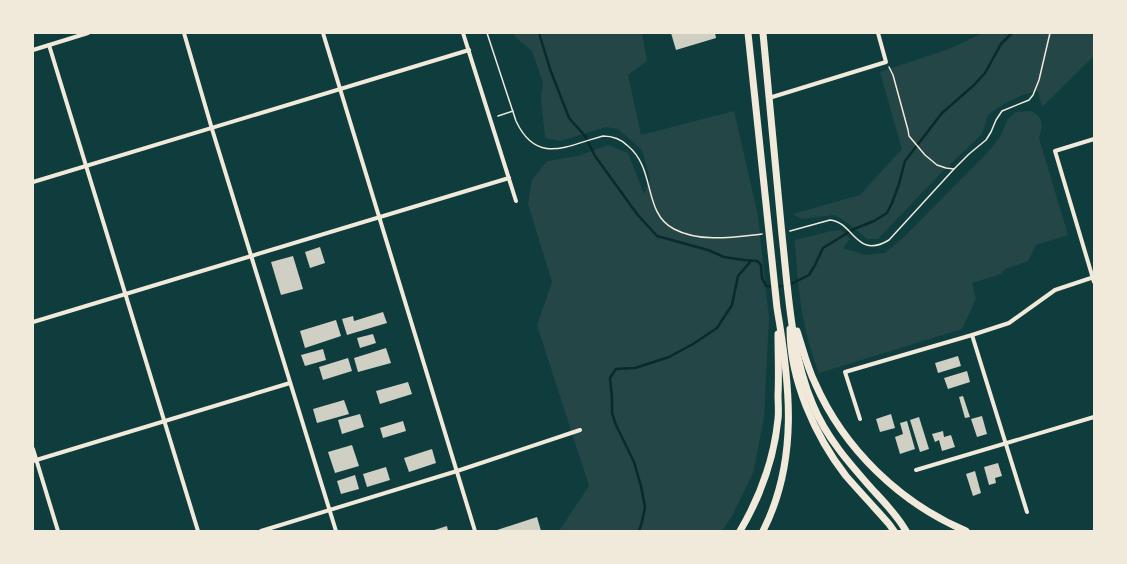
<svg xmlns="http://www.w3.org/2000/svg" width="1127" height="564" viewBox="0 0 1127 564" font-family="'PT Sans',sans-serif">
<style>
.green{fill:#244646}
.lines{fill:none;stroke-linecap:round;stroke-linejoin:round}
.stream{stroke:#0a2a2b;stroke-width:2.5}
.building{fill:#cfcfc3}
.path{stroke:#f1e9da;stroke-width:1.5}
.minor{stroke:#f1e9da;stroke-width:4}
.primary{stroke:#f1e9da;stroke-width:7}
</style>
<rect width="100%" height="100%" fill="#0f3d3e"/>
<!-- green -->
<g class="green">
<path d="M515,33H642L647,61L628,75L641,135L734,111L758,216L769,318L764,418L753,473L732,516L722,531H559L589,486L537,325L552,282L528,204L532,180L547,161L578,156L608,145L628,153L644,194L650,179L642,150L618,129L606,127L560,141L545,138L541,97L543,83L532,51L515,37Z"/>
<path d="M983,33H1094V56L1042,107L1038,91L1022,95L1000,106L988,115L982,134L939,175L878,239H867L849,224L835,215L801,219L793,214L860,195L902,149L880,72L949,49Z"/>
<path d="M1032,111C1044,120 1043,124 1039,138L1068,235L1036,245L1028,261L1005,269L1001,274L972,283L976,299L962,329L819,373C802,331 797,285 795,240L831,231L841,230L850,239L843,248L865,255L885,253L904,237L988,152L1000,137L1008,119L1016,112Z"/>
</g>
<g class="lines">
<!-- stream -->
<g class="stream">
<path d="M539,33L550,69L569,118L585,136L595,156L637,214L657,236L708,250L724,257L744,260L757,261L761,265L762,278L766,286L778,287L791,284L809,275L815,265L823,248L854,229L874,221L887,213L892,203L899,184L905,161L942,113L974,85L985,73L1001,44L1012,33"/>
<path d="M639,531L642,522L645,507L641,486L634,462L616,425L612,413V398L610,378L616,369L635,368L669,357L693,344L717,328L732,305L738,276L751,261"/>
</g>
</g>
<!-- building -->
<g class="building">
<path d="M671,33H715L716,38L676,50Z"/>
<path d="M320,247L325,263L310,268L305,252Z"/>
<path d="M293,256L303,289L281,295L271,262Z"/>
<path d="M383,312L387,323L347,335L342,319L353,316L354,321Z"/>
<path d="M336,320L341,336L305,348L300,331Z"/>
<path d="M373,334L376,343L360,348L357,338Z"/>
<path d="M386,348L391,363L358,372L354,358Z"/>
<path d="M323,349L326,360L305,366L301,355Z"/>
<path d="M958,356L961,366L938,373L935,363Z"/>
<path d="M348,358L352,371L323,380L319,367Z"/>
<path d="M967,371L970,382L948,389L944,378Z"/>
<path d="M408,382L412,394L380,404L376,391Z"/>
<path d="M963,396L970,417L965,418L959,397Z"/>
<path d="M344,400L349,414L317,423L313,409Z"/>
<path d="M360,414L364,427L342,434L338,420Z"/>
<path d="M891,414L895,428L880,432L876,419Z"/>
<path d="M982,416L987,434L977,437L971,419Z"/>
<path d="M919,417L929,449L920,452L910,420Z"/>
<path d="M403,421L406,431L383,438L380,428Z"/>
<path d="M907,421L915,449L900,454L895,437L903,434L900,423Z"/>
<path d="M943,431L944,437L951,435L955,447L942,451L939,440L935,442L932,434Z"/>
<path d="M352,445L359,466L335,473L328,452Z"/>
<path d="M432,449L436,463L409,472L404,458Z"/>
<path d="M998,463L1002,476L995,478L996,483L989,485L984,467Z"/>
<path d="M386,467L390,480L367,487L363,474Z"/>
<path d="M975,471L981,493L973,496L966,474Z"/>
<path d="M355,475L359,489L341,494L337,481Z"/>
<path d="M537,517L541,531H494Z"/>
<path d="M447,526L448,531H431Z"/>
</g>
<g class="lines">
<!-- path -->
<g class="path">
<path d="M487,33L516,121C537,166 568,145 603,136C613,136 621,139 628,146C634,151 639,158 642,165C652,187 650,217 674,229C700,243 735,237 762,234"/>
<path d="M889,67L893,75L908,130L909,136L925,155L937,165L946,168L954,169"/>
<path d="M498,116L513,111"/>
<path d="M790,231L830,220C854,222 856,260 889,240L954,169L969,154L986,140L991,132L996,120L1002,111L1029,100L1033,95L1039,80L1050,33"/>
</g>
<!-- minor -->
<g class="minor">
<path d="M184,33L212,129L336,531"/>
<path d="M323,33L475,531"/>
<path d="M463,33L516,201"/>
<path d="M49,45L198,531"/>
<path d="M33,50L88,33"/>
<path d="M769,98L886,62L878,33"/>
<path d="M1094,139L1055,151L1094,282"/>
<path d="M33,182L469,50"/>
<path d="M33,322L509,178"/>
<path d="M972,335L1027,512"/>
<path d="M860,419L845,372L972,335L1009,323L1055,290L1094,277"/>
<path d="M33,449L58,531"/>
<path d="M33,461L290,383"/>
<path d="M916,470L1094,417"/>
<path d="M261,531L457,471L580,430"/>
</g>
<!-- primary -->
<g class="primary">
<path d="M748,33L777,308C790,384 799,460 763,531"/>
<path d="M763,33C769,100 776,168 782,235C788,290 791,354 813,405C826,437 849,463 872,489C884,502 897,515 906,531"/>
<path d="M790,329C790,380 815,436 846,476C860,492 875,508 889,524L894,531"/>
<path d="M797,331C803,349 807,367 815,383C844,449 900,503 966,531"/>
<path d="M740,531C760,497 774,459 778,419C779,411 778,403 778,395C779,375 778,354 778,334"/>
</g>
</g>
<!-- border -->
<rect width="1127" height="564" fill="none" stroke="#f1e9da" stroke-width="68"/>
</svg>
